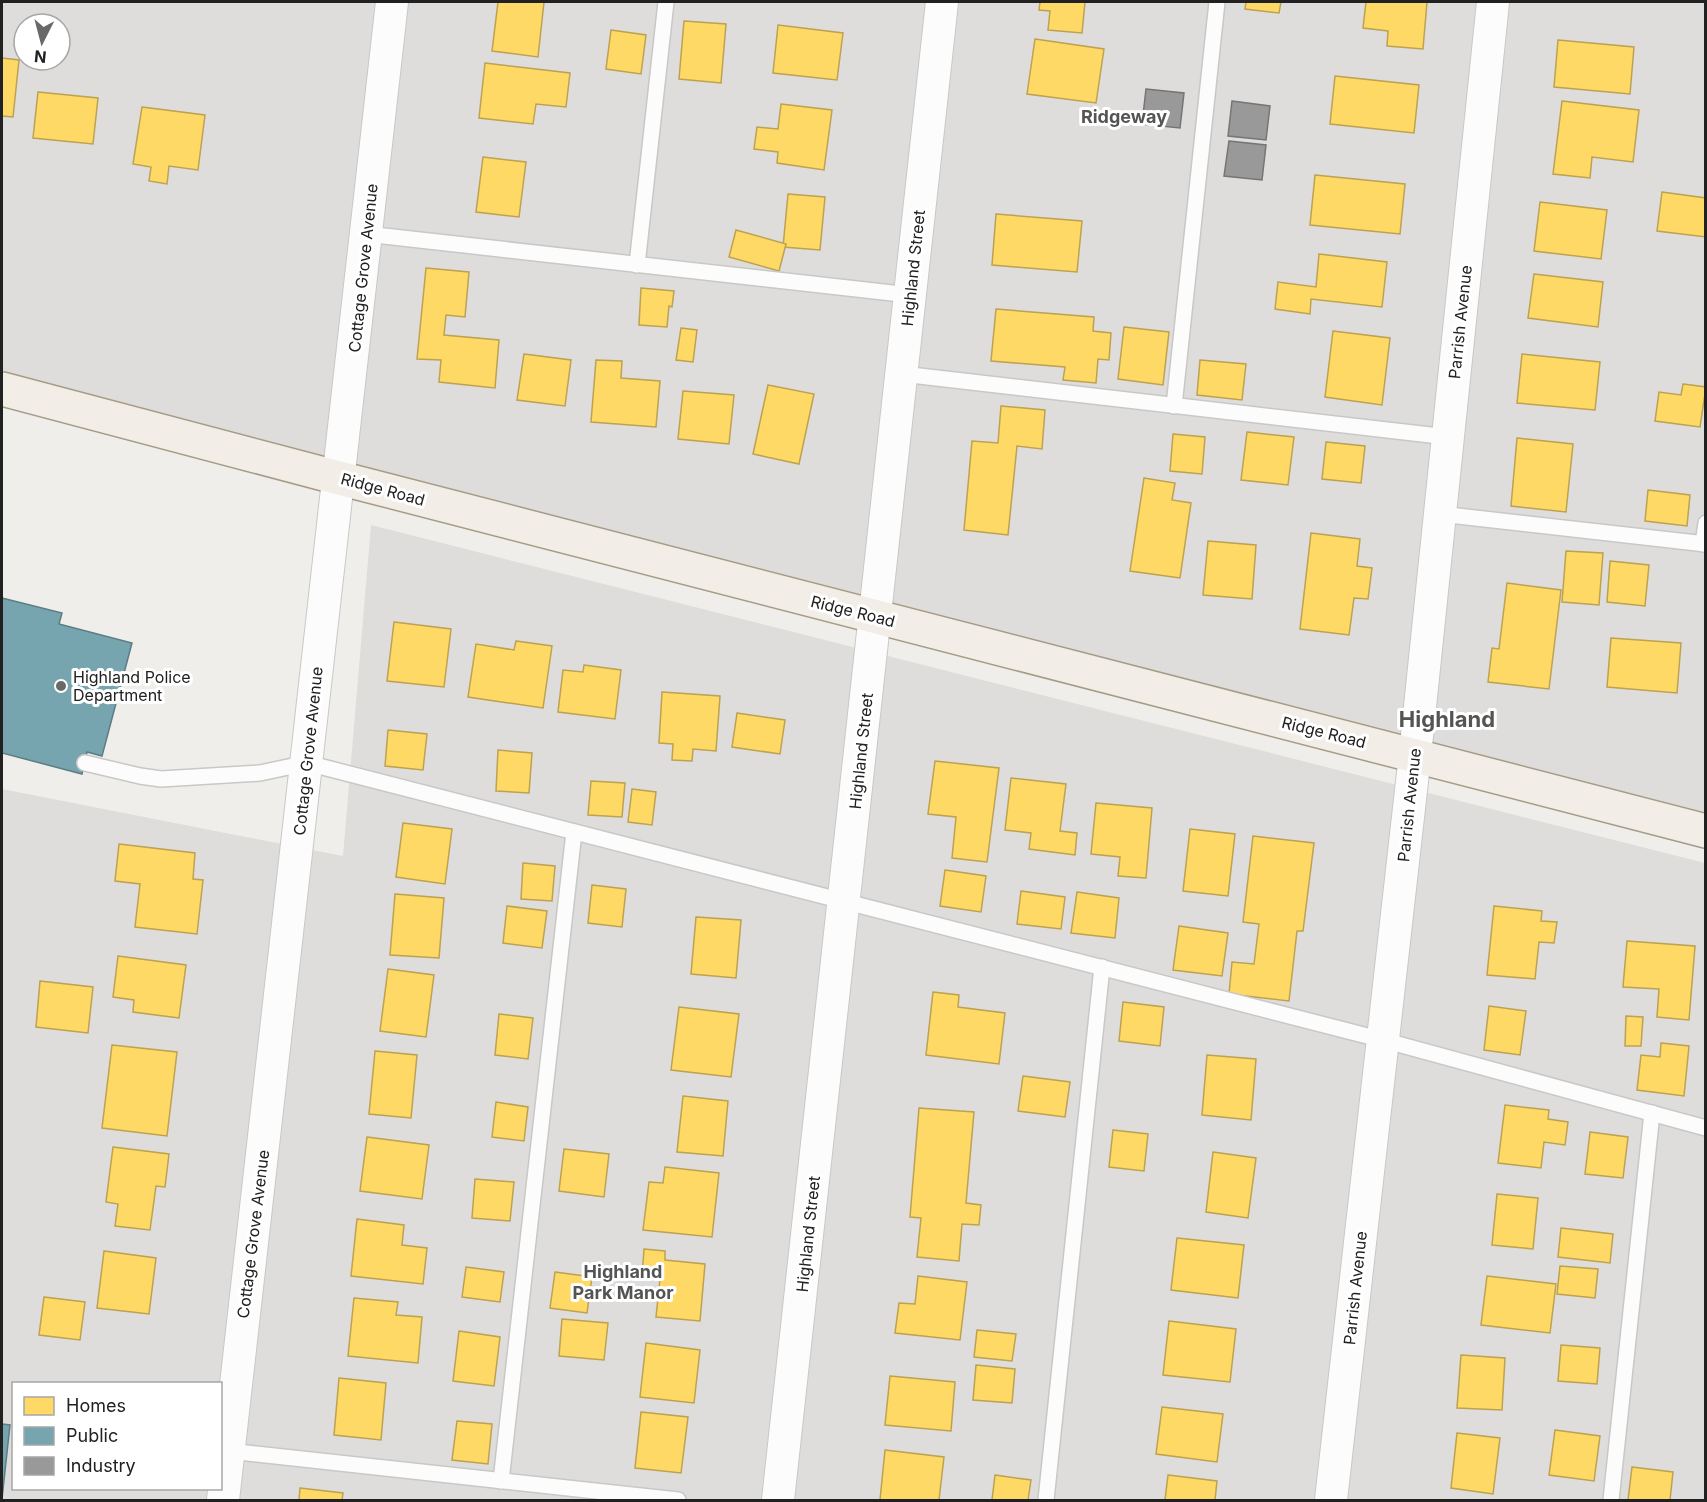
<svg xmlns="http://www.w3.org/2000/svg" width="1707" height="1502" viewBox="0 0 1707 1502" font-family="Inter,sans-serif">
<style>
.residential{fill:#dedddb;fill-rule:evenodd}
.homes{fill:#ffd966;stroke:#bca251;stroke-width:1.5}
.public{fill:#76a5af;stroke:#5c7d84;stroke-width:1.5}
.industry{fill:#999;stroke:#757575;stroke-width:1.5}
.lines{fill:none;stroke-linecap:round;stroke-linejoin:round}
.lane-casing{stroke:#c8c8c6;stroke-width:18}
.street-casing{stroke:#c8c8c6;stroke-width:34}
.primary-casing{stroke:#a69c86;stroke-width:36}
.lane{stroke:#fdfcfc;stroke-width:15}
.street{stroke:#fdfcfc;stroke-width:32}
.primary{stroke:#f2ede7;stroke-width:33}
.poi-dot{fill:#696967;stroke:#fff;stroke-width:2}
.labels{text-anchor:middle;stroke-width:6;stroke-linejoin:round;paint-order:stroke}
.street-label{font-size:16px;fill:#212121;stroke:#fff}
.poi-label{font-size:16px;fill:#212121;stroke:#fff;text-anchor:start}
.neighbourhood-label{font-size:18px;font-weight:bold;fill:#545454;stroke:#fff}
.district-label{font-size:22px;font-weight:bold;fill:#545454;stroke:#fff}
</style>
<rect width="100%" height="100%" fill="#efeeea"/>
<!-- residential -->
<g class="residential">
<path d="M2,2H1705V821L2,378ZM24,24H60V60H24Z"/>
<path d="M371,525L1705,863V1500H2V789L343,856ZM14,1384H220V1488H14Z"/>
</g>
<!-- homes -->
<g class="homes">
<path d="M498,2H544L538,57L492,51Z"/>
<path d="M1040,2H1085L1082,33L1048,30L1050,11L1039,10Z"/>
<path d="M1246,2H1281L1279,13L1245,9Z"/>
<path d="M1366,2H1427L1423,49L1387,46L1388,31L1363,28Z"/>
<path d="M684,21L726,24L721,83L679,79Z"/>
<path d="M778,25L843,33L837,80L773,73Z"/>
<path d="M611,30L646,35L641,74L606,69Z"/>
<path d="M1035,39L1104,49L1096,103L1027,94Z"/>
<path d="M1558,40L1634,47L1630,94L1554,87Z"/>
<path d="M2,58L19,60L13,117L2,116Z"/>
<path d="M485,63L570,73L566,107L536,104L533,124L479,118Z"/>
<path d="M1335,76L1419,85L1414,133L1330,124Z"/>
<path d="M38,92L98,98L93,144L33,138Z"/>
<path d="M1562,101L1639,110L1633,162L1592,157L1590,178L1553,174Z"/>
<path d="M781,104L832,110L824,170L777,163L778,152L754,149L757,127L778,129Z"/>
<path d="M142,107L205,115L198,170L169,166L167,184L149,181L151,167L133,164Z"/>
<path d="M483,157L526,162L519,217L476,212Z"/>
<path d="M1315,175L1405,184L1400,234L1310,225Z"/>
<path d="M1662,192L1706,198V237L1657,231Z"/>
<path d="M788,194L825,197L820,250L783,247Z"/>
<path d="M1540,202L1607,210L1601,259L1534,251Z"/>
<path d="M996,214L1082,221L1077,272L992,265Z"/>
<path d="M736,230L786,244L779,271L729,257Z"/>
<path d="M1319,254L1387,262L1382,307L1311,299L1310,314L1275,309L1278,282L1316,287Z"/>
<path d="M426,268L469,272L465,317L446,315L444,335L499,340L495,388L439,382L441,360L417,359Z"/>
<path d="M1534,274L1603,282L1598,327L1528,318Z"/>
<path d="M641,288L674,291L672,307L669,306L667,327L639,325Z"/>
<path d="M996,309L1094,317L1093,331L1111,333L1109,360L1098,359L1096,383L1063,380L1065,367L991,361Z"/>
<path d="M1124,327L1169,332L1163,385L1118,379Z"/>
<path d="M681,328L697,330L693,362L676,360Z"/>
<path d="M1333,331L1390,338L1382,405L1325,397Z"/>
<path d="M524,354L571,360L565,406L517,400Z"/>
<path d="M1522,354L1600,362L1595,410L1517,403Z"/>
<path d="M596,360L622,361L621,378L660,381L656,427L591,422Z"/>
<path d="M1200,360L1246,364L1242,400L1197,395Z"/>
<path d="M1683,384L1706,387L1700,427L1655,421L1659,392L1681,395Z"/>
<path d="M768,385L814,394L799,464L753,454Z"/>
<path d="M683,391L734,395L729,444L678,439Z"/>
<path d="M1001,406L1045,410L1042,449L1017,446L1008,535L964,530L972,441L998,443Z"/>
<path d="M1247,432L1294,437L1288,485L1241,480Z"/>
<path d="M1173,434L1205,437L1202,474L1170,471Z"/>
<path d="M1517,438L1573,444L1566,512L1511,506Z"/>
<path d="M1326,442L1365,446L1361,483L1322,479Z"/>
<path d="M1144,478L1175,483L1172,500L1191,503L1180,578L1130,571Z"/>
<path d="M1648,490L1690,495L1687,526L1645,521Z"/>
<path d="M1311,533L1360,539L1357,566L1372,568L1368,599L1354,598L1349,635L1300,629Z"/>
<path d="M1208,541L1256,545L1252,599L1203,595Z"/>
<path d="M1566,551L1603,553L1599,605L1562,602Z"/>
<path d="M1610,561L1649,565L1645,606L1607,602Z"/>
<path d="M1507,583L1561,590L1549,689L1488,682L1492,648L1499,649Z"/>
<path d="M394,622L451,629L444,687L387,681Z"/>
<path d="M1611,638L1681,643L1677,693L1607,687Z"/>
<path d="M516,641L552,646L543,708L468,697L476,644L514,650Z"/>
<path d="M584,665L621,670L615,719L558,712L563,670L583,672Z"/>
<path d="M662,692L720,696L716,751L693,749L692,761L672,760L673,744L659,743Z"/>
<path d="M737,713L785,720L780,754L732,747Z"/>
<path d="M388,730L427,734L423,770L385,766Z"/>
<path d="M498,750L532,753L529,793L496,791Z"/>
<path d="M935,761L999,768L987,862L952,858L956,817L928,814Z"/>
<path d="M1011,778L1066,784L1060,831L1077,833L1075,855L1029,849L1031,833L1005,830Z"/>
<path d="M591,781L625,783L622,817L588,815Z"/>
<path d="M632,789L656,792L652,825L628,822Z"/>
<path d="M1096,803L1152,808L1146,878L1118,876L1120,857L1091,854Z"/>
<path d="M403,823L452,829L445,884L396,877Z"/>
<path d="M1190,829L1235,834L1228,896L1183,891Z"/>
<path d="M1253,836L1314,843L1303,931H1297L1289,1001L1229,994L1232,962L1254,964L1259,924L1243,922Z"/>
<path d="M119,844L195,853L193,879L203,880L197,934L135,927L140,884L115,881Z"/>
<path d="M523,863L555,866L552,901L521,899Z"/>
<path d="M945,870L986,876L981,912L940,906Z"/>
<path d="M592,885L626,889L622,927L588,923Z"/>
<path d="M1021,891L1065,897L1061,929L1017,924Z"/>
<path d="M1077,892L1119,898L1115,938L1071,933Z"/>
<path d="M395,894L444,898L439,958L390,955Z"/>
<path d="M507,906L547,911L542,948L503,943Z"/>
<path d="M1494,906L1542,911L1541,921L1557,922L1554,943L1539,942L1535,979L1487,975Z"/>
<path d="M696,917L741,920L736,978L691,974Z"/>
<path d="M1179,926L1228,933L1222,976L1173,970Z"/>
<path d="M1627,941L1695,946L1689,1020L1657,1017L1659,989L1623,987Z"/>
<path d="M118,956L186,965L179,1018L133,1012L134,1000L113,997Z"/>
<path d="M388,969L434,975L426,1037L380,1031Z"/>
<path d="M40,981L93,987L88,1033L36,1027Z"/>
<path d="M933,992L959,995L958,1007L1005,1013L999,1064L926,1055Z"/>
<path d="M1123,1002L1164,1007L1160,1046L1119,1041Z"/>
<path d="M1489,1006L1526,1011L1520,1055L1484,1050Z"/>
<path d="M679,1007L739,1014L731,1077L671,1070Z"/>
<path d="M499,1014L533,1018L528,1059L495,1055Z"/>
<path d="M1626,1016L1643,1017L1641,1046H1625Z"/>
<path d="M1661,1043L1689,1046L1684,1096L1637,1090L1641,1055L1660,1057Z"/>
<path d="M112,1045L177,1052L167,1136L102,1128Z"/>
<path d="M375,1051L417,1055L411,1118L369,1114Z"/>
<path d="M1207,1055L1256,1059L1251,1120L1202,1115Z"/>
<path d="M1023,1076L1070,1082L1065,1117L1018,1111Z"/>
<path d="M683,1096L728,1101L723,1156L677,1152Z"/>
<path d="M496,1102L528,1107L524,1141L492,1137Z"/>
<path d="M1505,1105L1549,1110L1548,1119L1568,1122L1565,1145L1544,1142L1541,1168L1498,1163Z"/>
<path d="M919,1108L974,1112L966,1203L981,1205L979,1225L962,1224L959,1261L917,1257L921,1218L910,1217Z"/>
<path d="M1113,1130L1148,1134L1144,1171L1109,1167Z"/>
<path d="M1590,1132L1628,1137L1623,1178L1585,1174Z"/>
<path d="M367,1137L429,1145L422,1199L360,1191Z"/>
<path d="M113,1147L169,1154L165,1187L156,1186L150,1230L115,1226L118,1204L106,1202Z"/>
<path d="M564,1149L609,1154L604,1197L559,1191Z"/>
<path d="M1213,1152L1256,1158L1248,1218L1206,1212Z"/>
<path d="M665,1167L719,1173L712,1237L643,1230L649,1182L663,1183Z"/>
<path d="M475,1179L514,1182L510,1221L472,1218Z"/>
<path d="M1497,1194L1538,1198L1533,1249L1492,1245Z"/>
<path d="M357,1219L404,1225L402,1245L427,1248L423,1284L351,1276Z"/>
<path d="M1561,1228L1613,1234L1610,1263L1558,1257Z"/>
<path d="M1177,1238L1244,1245L1238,1298L1171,1290Z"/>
<path d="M644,1249L665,1251V1260L705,1264L700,1321L656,1317L660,1279L642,1277Z"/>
<path d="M104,1251L156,1258L149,1314L97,1308Z"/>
<path d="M1560,1266L1598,1269L1595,1298L1557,1294Z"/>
<path d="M466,1267L504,1272L500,1302L462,1297Z"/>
<path d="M555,1272L592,1277L587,1313L550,1308Z"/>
<path d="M918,1276L967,1282L960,1340L895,1333L899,1303L915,1304Z"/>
<path d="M1487,1276L1556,1284L1550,1333L1481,1325Z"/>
<path d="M44,1297L85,1302L80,1340L39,1335Z"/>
<path d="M354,1298L398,1302L396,1315L422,1317L418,1363L348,1356Z"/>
<path d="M562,1319L608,1323L604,1360L559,1356Z"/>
<path d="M1169,1321L1236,1329L1230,1382L1163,1375Z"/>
<path d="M977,1330L1016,1334L1012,1361L974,1357Z"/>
<path d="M459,1331L500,1337L494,1386L453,1381Z"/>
<path d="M646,1343L700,1350L694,1403L640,1397Z"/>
<path d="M1561,1345L1600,1348L1597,1384L1558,1381Z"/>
<path d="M1461,1355L1505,1358L1502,1410L1457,1408Z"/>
<path d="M976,1365L1015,1369L1012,1403L973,1400Z"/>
<path d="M890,1376L955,1382L951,1431L885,1425Z"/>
<path d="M339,1378L386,1383L381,1440L334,1435Z"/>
<path d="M1162,1407L1223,1414L1217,1462L1156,1454Z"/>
<path d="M641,1412L688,1417L681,1473L635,1468Z"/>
<path d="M457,1421L492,1424L488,1464L452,1460Z"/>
<path d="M1555,1430L1600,1436L1594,1481L1549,1475Z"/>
<path d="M1457,1433L1500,1438L1493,1494L1451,1488Z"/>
<path d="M885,1450L944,1457L939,1500H880Z"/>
<path d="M1632,1467L1673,1472L1670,1500H1628Z"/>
<path d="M995,1475L1031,1480L1028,1500H992Z"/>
<path d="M1168,1475L1217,1481L1215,1500H1165Z"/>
<path d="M300,1488L343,1493L342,1500H299Z"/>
</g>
<!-- public -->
<g class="public">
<path d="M2,598L62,613L59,624L132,643L102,756L87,752L82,774L2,753Z"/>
<path d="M2,1424L10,1425L2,1499Z"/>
</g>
<!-- industry -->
<g class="industry">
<path d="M1146,89L1184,93L1180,128L1142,124Z"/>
<path d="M1232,101L1270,106L1266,140L1228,136Z"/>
<path d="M1229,141L1266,145L1262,180L1224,176Z"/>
</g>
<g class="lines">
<!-- lane casing -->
<g class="lane-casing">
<g id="lane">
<path d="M366,234L910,295"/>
<path d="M637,265L666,2"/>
<path d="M902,374L1448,437"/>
<path d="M1174,406L1217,2"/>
<path d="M1440,514L1706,544"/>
<path d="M1703,544L1706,523"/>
<path d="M85,763L140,776L161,779L260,773L307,763L1383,1040L1706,1128"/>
<path d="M229,1451L678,1500"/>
<path d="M501,1481L574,832"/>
<path d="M1046,1500L1102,967"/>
<path d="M1611,1500L1652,1113"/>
</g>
</g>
<!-- street casing -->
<g class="street-casing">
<g id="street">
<path d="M223,1500L392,2"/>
<path d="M778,1500L942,2"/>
<path d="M1331,1500L1415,755L1493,2"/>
</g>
</g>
<!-- primary casing -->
<g class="primary-casing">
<path id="primary" d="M2,389L339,478L1706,831"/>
</g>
<!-- lane -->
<use href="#lane" class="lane"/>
<!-- street -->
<use href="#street" class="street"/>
<!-- primary -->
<use href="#primary" class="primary"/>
</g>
<!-- markers -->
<circle class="poi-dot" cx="61" cy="686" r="6"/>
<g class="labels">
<!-- street labels -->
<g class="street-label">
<text transform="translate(363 268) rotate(-84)" y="6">Cottage Grove Avenue</text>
<text transform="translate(913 268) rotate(-84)" y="6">Highland Street</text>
<text transform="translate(1460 322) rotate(-84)" y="6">Parrish Avenue</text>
<text transform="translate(383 489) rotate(15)" y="6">Ridge Road</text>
<text transform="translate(853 611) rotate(14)" y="6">Ridge Road</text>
<text transform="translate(1324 732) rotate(14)" y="6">Ridge Road</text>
<text transform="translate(308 751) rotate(-84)" y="6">Cottage Grove Avenue</text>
<text transform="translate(861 751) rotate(-84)" y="6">Highland Street</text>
<text transform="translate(1409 805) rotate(-84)" y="6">Parrish Avenue</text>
<text transform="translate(253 1234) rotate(-83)" y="6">Cottage Grove Avenue</text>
<text transform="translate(808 1234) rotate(-84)" y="6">Highland Street</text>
<text transform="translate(1355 1288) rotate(-84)" y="6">Parrish Avenue</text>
</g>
<!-- poi labels -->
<g class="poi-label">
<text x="73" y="683">Highland Police<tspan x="73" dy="18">Department</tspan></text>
</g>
<!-- neighbourhood labels -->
<g class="neighbourhood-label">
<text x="1124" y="123">Ridgeway</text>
<text x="623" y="1278">Highland<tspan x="623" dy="21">Park Manor</tspan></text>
</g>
<!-- district labels -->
<g class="district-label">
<text x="1447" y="727">Highland</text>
</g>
</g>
<!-- border -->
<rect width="1707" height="1502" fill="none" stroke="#212121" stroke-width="6"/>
<!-- legend -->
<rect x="12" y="1382" width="210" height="108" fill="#ffffff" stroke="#a6a6a6" stroke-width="1.5"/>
<rect x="24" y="1397" width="30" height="18" fill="#ffd966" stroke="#a6a6a6" stroke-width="1.5"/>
<text x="66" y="1412" font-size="18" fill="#212121">Homes</text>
<rect x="24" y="1427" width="30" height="18" fill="#76a5af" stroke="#a6a6a6" stroke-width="1.5"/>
<text x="66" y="1442" font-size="18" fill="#212121">Public</text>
<rect x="24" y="1457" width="30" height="18" fill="#999999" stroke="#a6a6a6" stroke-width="1.5"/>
<text x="66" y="1472" font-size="18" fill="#212121">Industry</text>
<!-- north arrow -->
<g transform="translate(42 42) rotate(186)"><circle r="28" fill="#ffffff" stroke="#a6a6a6" stroke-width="1.5"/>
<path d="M0-4.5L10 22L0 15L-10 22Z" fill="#696967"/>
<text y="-9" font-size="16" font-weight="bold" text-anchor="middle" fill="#212121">N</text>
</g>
</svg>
